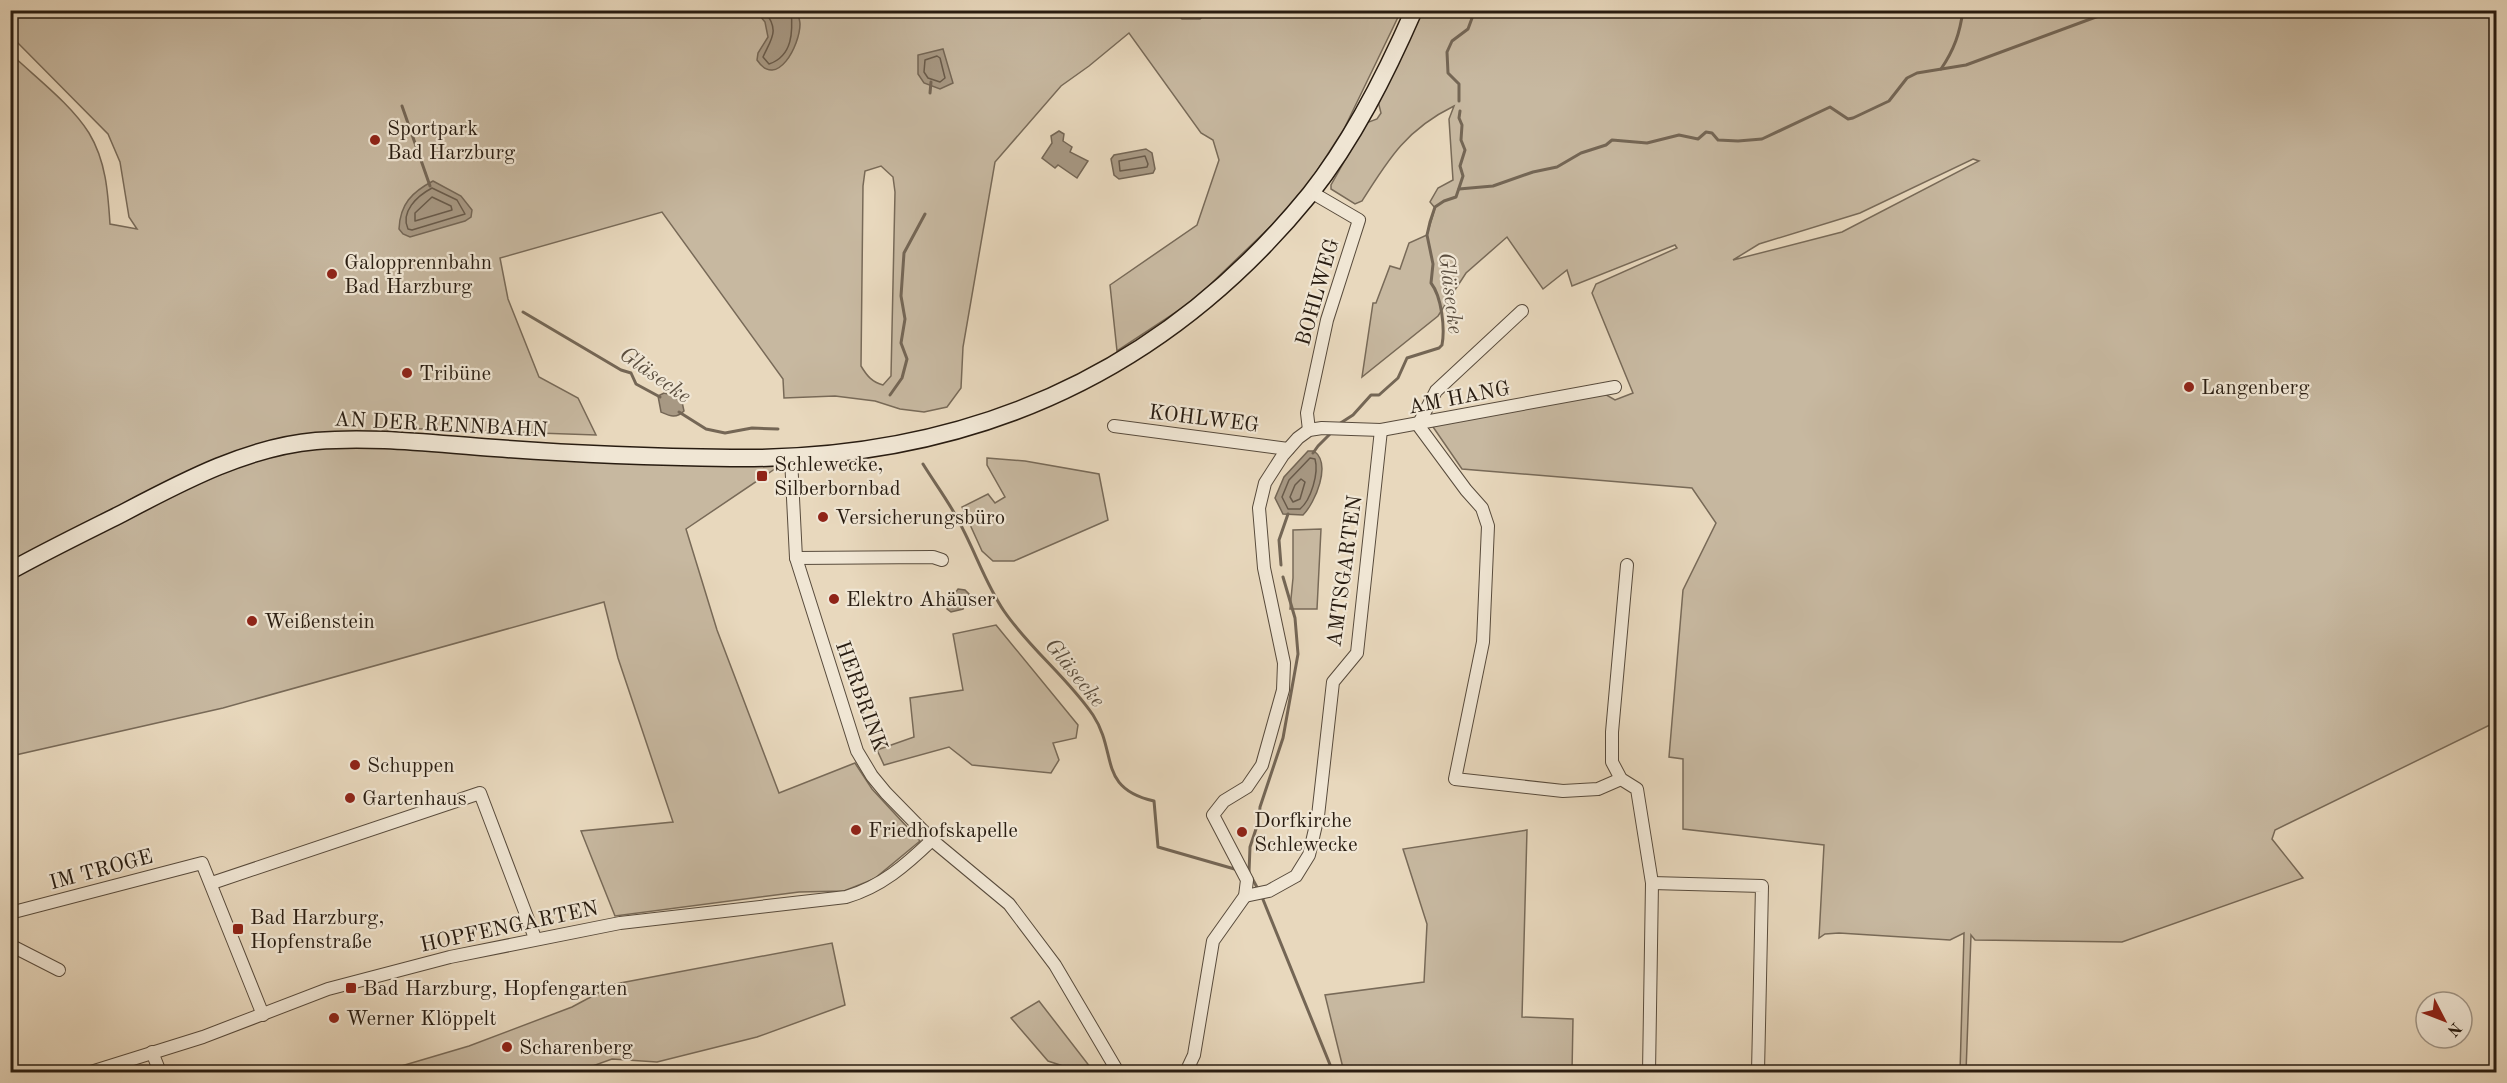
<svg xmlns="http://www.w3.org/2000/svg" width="2507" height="1083" viewBox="0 0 2507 1083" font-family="'Old Standard TT',serif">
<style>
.green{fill:#c7b8a0;stroke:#786a58;stroke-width:1.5;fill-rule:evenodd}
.water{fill:#a79883;stroke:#746655;stroke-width:1.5}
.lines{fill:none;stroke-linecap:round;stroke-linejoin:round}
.shore{stroke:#685a4a;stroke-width:1.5}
.stream{stroke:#746655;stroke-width:3}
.street-casing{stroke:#584b3c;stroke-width:14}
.secondary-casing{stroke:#281c11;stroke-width:19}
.street{stroke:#f0e6d4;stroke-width:12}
.secondary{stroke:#f0e6d4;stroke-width:16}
.poi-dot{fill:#8f2418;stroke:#f0e6d4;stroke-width:2}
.labels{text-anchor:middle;stroke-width:4.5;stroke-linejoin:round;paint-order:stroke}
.poi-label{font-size:21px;fill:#281c11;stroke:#f0e6d4;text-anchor:start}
.street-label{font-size:21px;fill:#281c11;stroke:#f0e6d4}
.water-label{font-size:22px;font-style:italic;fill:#5b4e3f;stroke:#f0e6d4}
</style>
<rect width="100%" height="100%" fill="#e8d8bd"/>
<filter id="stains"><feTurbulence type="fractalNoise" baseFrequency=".00333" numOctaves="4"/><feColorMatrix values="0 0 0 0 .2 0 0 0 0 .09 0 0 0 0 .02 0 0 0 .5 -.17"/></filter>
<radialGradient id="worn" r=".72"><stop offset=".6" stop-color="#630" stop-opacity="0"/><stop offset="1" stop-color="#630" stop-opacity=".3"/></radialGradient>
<!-- green -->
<g class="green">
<path d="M1174,10L1182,19H1200L1210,10L1401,11L1344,129L1304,191L1271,226L1193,301L1117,351L1110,285L1197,225L1219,160L1213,140L1201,133L1129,33L1089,66L1061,86L995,162L963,347L961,388L947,407L924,412L900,409L875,401L835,396L784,398L783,379L662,212L500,258L508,299L539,377L578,398L596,435L395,428L370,439L791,458L686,529L717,630L779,793L855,763L872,789L920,841L874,879L844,891L799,892L615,916L581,831L673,822L618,658L604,602L223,708L11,756L10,53C35,77 71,104 89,133C106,161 108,193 110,224L137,229L129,217L120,162L108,134L11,36V11ZM881,166L893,177L895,192L891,376L883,385C872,382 867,376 861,366L863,186L865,171Z"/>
<path d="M1422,11H2496V722L2275,830L2272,839L2303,878L2122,942L1975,940L1971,935L1966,1072H1960L1964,933L1950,940L1839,933L1825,934L1819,938L1824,845L1683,829V759L1669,757L1683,590L1716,523L1692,488L1462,469L1431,424L1603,393L1615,400L1633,393L1592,293L1596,284L1677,248L1675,245L1572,286L1567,270L1543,289L1507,237L1466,273L1438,316L1362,377L1373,303H1376L1390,266L1400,269L1409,243L1427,235L1435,208L1430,202L1438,188L1453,180L1449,119L1454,106C1407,129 1389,158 1362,201L1355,204L1331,189V185L1366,123L1377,119L1381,113L1378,101ZM1973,159L1979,161L1842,232L1733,260L1759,244L1860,213Z"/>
<path d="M987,458L1025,461L1099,474L1108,520L1014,561H993L982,551L962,507L988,494L995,503L1005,497L987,465Z"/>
<path d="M1321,529L1317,609H1290L1293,578V530Z"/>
<path d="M996,625L1078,725L1076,738L1053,743L1059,760L1051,773L972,765L949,747L884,765L877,750L914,737L910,698L963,690L953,634Z"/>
<path d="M1527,830L1522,1017L1573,1019L1572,1072H1344L1325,995L1424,982L1427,924L1403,849Z"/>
<path d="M832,943L845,1005L757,1037L657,1062L612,1059L576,1072H381L469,1046L572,1007L615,984Z"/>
<path d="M1039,1001L1094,1072H1081L1048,1061L1011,1018Z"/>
</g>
<!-- water -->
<g class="water">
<path d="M756,11H797C798,15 800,20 800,24C800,45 777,90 757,60L758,53L768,37L765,22Z"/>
<path d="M943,49L953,83L940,89L924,83L918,74V55Z"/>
<path d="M1059,131L1064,134L1063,141L1072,147L1070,152L1088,161L1077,178L1058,165L1055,168L1042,158L1052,143L1051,136Z"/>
<path d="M1146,149L1152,153L1155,169L1153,173L1119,179L1114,175L1111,159L1114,155Z"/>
<path d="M433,181L461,196L472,210L471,217L465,221L410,237L403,234L399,229C400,204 412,192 433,181Z"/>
<path d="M664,393L681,397L684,411C676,419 670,416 661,412L658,396Z"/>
<path d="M1308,451H1314C1332,464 1315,503 1303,515L1283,514L1275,498L1284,477Z"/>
<path d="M958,589L965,590L969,594L963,609L951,612L947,609L948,603Z"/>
</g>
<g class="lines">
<!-- shore -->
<g class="shore">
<path d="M764,10C780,31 772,37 763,57L769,64C793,56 793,31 791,10"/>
<path d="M937,56L940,58L945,78L940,82L928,78L924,72L925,60Z"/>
<path d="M1145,156L1148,164L1147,167L1120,171L1119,161Z"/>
<path d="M432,188L457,200L465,214L412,230L408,229C400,212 417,196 432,188Z"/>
<path d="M432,197L451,206L452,210L415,221V213Z"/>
<path d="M1310,458L1315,459C1319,473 1311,500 1300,509H1288L1282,497L1289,480Z"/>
<path d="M1301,479L1305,482L1300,499L1293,502L1290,497L1295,485Z"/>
</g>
<!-- stream -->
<g class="stream">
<path d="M1941,69C1954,50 1960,33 1963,10"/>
<path d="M930,93L931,82"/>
<path d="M1459,101V84L1448,73L1447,52L1452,41L1468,29L1475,10"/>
<path d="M402,106L430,186"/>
<path d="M1459,189L1493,186L1533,172L1557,167L1581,153L1606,145L1612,140L1647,143L1679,135L1698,139L1706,132L1712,133L1718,140L1738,141L1762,139L1830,107L1848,119L1853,118L1889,101L1907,78L1917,73L1966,65L2104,14"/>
<path d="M523,312L621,370L631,373L636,384L660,397"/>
<path d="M890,395L902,378L907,359L901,343L905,319L901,296L904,253L925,214"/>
<path d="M679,412L706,429L725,433L752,428L778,429"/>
<path d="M1339,424L1353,415L1371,395H1379L1398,378L1407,358L1439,348L1442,345C1445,329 1442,297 1431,283L1433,264L1427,235L1430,222L1435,207L1444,201L1456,197L1463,176L1460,166L1465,150L1461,140L1462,125L1459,118L1460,111"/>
<path d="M1313,453L1318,446L1333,431"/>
<path d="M923,464C934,482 947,499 957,518C974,548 985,583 1004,611C1030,649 1067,677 1093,715C1118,753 1097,788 1154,801L1158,847L1238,870"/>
<path d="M1281,565L1279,540L1288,514"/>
<path d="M1249,872L1250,847L1259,820L1260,807L1283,738L1298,654L1295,618L1283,577"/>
<path d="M1252,878L1259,891"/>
<path d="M1262,897L1333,1072"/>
</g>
<!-- street casing -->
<g class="street-casing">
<g id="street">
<path d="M1522,311L1436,391L1418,425L1466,490L1482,508L1488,526L1483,642L1455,779L1563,791L1598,789L1621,779"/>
<path d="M1114,426L1288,449"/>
<path d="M1309,430L1307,413L1327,320L1359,220L1311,192"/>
<path d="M791,458L796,558L857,751L872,776L886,793L932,840L1009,904L1055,965L1118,1072"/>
<path d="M796,558L933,557L942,560"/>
<path d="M1627,565L1612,732V762L1621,779L1637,789L1652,883L1649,1072"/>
<path d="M212,883L480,793L535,938"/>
<path d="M1652,883L1762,886L1758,1072"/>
<path d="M1245,896L1269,891L1296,876L1309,855L1318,816L1333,682L1357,653L1381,430"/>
<path d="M10,913L202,863L263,1015"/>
<path d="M10,945L59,970"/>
<path d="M152,1052L160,1072"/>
<path d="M91,1072L203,1037L328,989L450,957L620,923L846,897C881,887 906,865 932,840"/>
<path d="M1186,1072L1194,1055L1213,941L1245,896L1247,880L1213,815L1224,801L1247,787L1262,765L1283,690L1284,663L1264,568L1259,508L1265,483L1283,455L1298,438L1309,430L1322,428L1381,430L1615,387"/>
</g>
</g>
<!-- secondary casing -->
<g class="secondary-casing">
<path id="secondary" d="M10,571C46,551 83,533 119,515C180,483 246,447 316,441C375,436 436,444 495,448C573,454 653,457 731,458C965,461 1161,377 1310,194C1353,140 1386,74 1414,10"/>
</g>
<!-- street -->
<use href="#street" class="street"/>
<!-- secondary -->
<use href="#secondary" class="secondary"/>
</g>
<!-- markers -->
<g class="poi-dot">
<circle cx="375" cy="140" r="6"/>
<circle cx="332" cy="274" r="6"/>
<circle cx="407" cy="373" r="6"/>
<circle cx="2189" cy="387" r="6"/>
<rect x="756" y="470" width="12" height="12" rx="3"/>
<circle cx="823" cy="517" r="6"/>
<circle cx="834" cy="599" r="6"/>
<circle cx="252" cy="621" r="6"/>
<circle cx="355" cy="765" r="6"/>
<circle cx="350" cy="798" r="6"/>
<circle cx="856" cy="830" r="6"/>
<circle cx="1242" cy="832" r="6"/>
<rect x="232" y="923" width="12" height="12" rx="3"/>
<rect x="345" y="982" width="12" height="12" rx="3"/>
<circle cx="334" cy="1018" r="6"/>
<circle cx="507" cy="1047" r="6"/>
</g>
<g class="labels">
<!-- poi labels -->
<g class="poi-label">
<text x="387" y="135">Sportpark<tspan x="387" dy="24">Bad Harzburg</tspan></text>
<text x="344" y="269">Galopprennbahn<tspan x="344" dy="24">Bad Harzburg</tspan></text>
<text x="419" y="380">Tribüne</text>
<text x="2201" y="394">Langenberg</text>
<text x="774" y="471">Schlewecke,<tspan x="774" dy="24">Silberbornbad</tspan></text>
<text x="835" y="524">Versicherungsbüro</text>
<text x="846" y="606">Elektro Ahäuser</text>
<text x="264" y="628">Weißenstein</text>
<text x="367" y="772">Schuppen</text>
<text x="362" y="805">Gartenhaus</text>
<text x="1254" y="827">Dorfkirche<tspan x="1254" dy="24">Schlewecke</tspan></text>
<text x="868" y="837">Friedhofskapelle</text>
<text x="250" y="924">Bad Harzburg,<tspan x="250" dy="24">Hopfenstraße</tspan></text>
<text x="363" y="995">Bad Harzburg, Hopfengarten</text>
<text x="346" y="1025">Werner Klöppelt</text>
<text x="519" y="1054">Scharenberg</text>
</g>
<!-- street labels -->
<g class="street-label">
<text transform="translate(1317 292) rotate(-74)" y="7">BOHLWEG</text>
<text transform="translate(1459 397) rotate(-11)" y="7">AM HANG</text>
<text transform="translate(1204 418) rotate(7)" y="7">KOHLWEG</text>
<text transform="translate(441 424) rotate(3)" y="7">AN DER RENNBAHN</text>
<text transform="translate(1344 571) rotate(-82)" y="7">AMTSGARTEN</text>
<text transform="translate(862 696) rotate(70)" y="7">HERBRINK</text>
<text transform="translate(101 869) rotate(-15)" y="7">IM TROGE</text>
<text transform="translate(509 926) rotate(-12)" y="7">HOPFENGARTEN</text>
</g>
<!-- water labels -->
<g class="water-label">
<text transform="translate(1452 293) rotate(83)" y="8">Gläsecke</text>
<text transform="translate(656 374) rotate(35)" y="8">Gläsecke</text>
<text transform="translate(1076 672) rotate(51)" y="8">Gläsecke</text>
</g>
</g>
<!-- margin -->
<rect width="2507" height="1083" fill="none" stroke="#e8d8bd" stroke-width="36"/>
<rect x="12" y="12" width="2483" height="1059" fill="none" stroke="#281c11" stroke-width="3"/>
<rect x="18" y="18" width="2471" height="1047" fill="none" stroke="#281c11" stroke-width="1.5"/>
<!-- north arrow -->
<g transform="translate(2444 1020) rotate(132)"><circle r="28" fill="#f0e6d4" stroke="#a09586" stroke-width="1.5"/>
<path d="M0-4.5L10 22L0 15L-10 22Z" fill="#8f2418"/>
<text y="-9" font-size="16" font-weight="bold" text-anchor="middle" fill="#281c11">N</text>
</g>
<rect width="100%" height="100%" filter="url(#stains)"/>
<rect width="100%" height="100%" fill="url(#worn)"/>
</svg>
